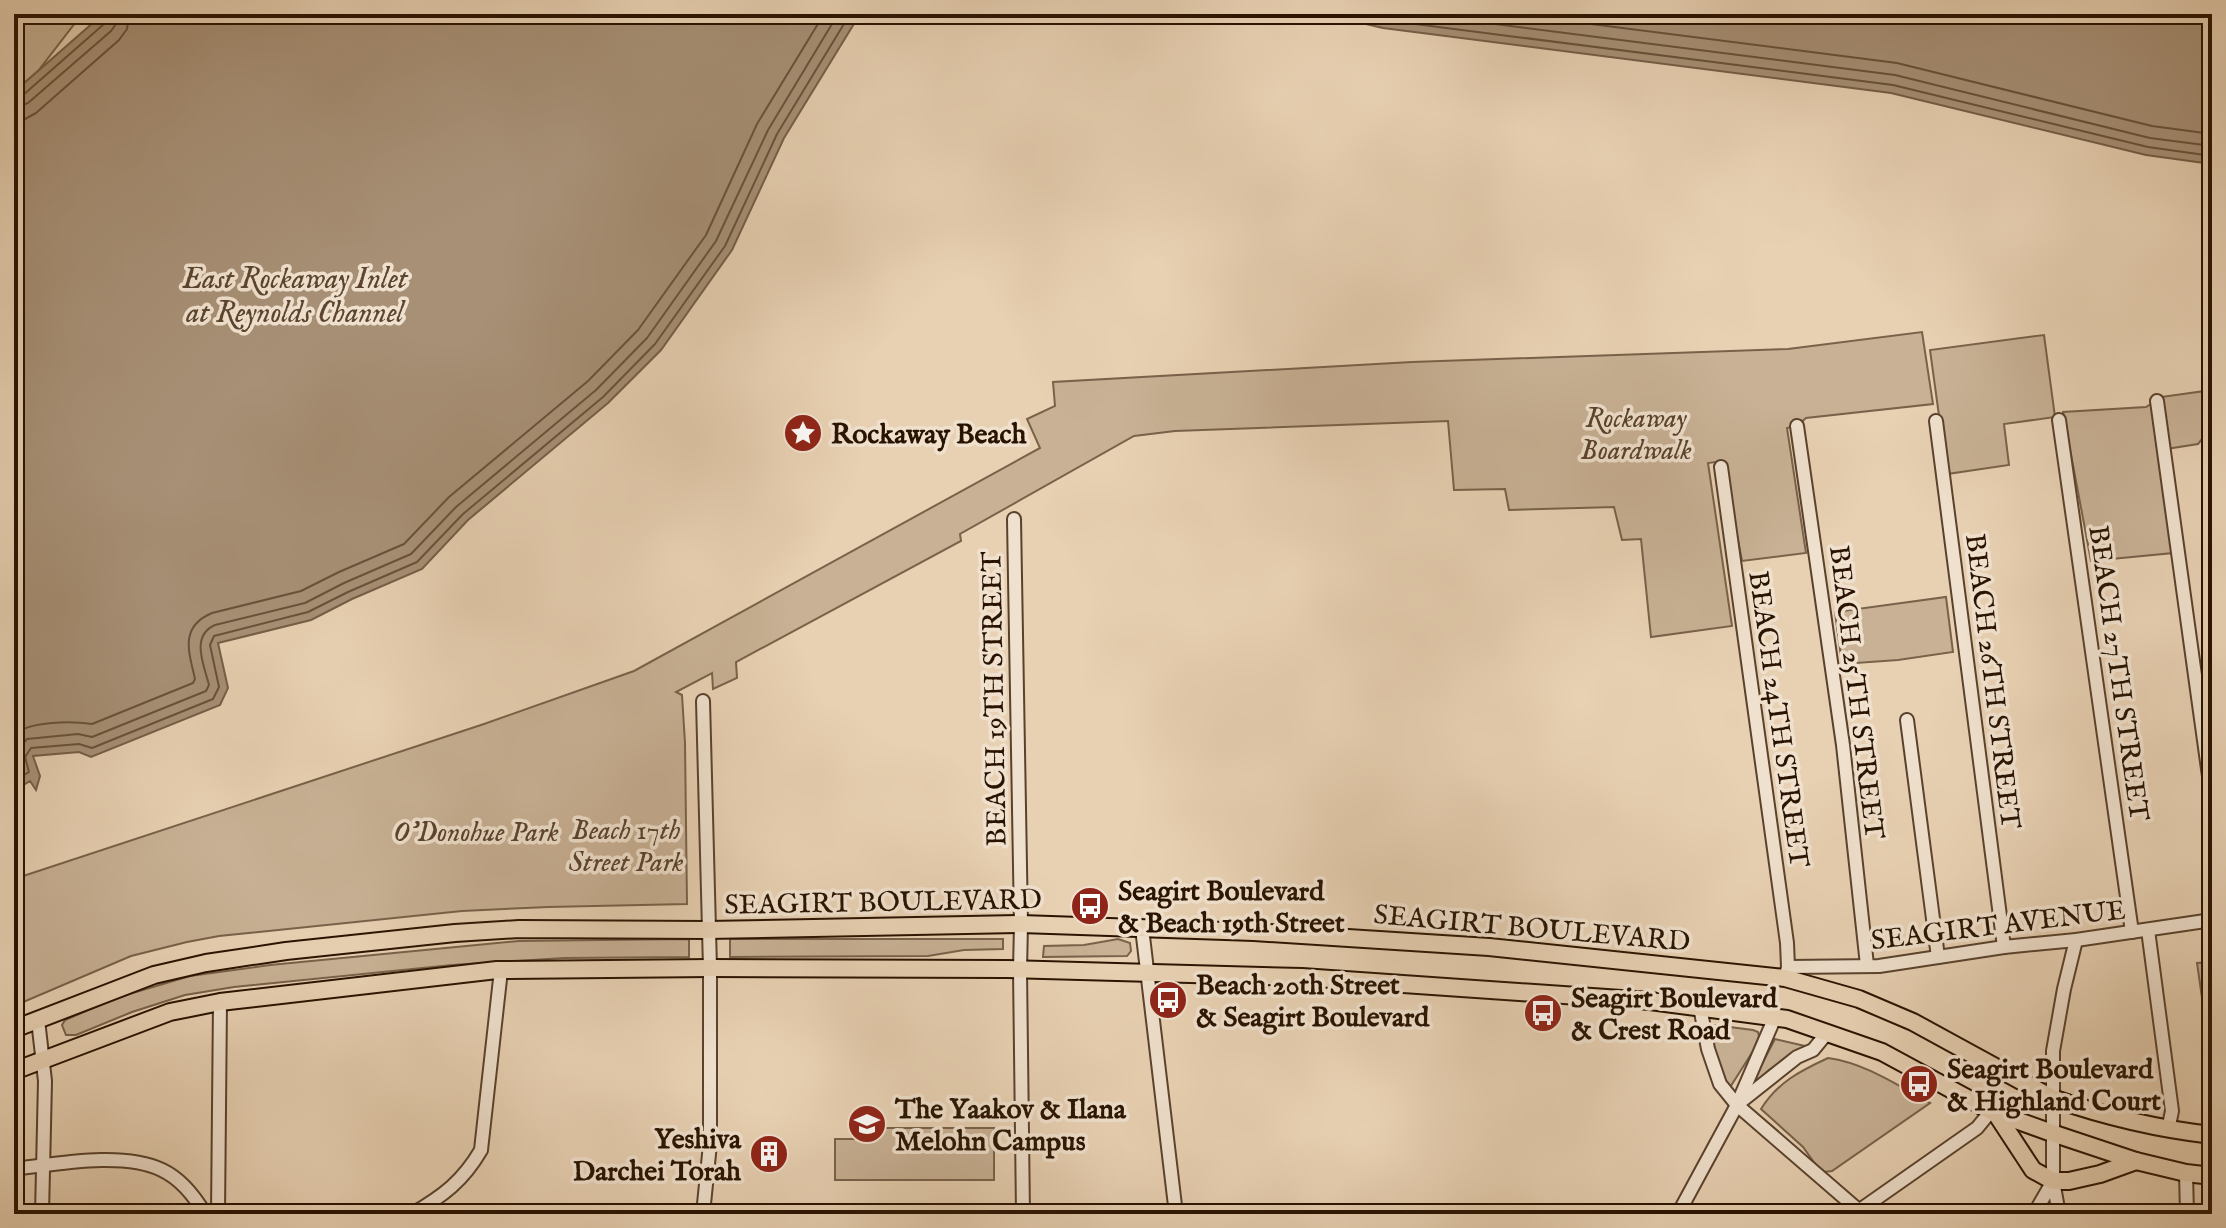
<svg xmlns="http://www.w3.org/2000/svg" width="2226" height="1228" viewBox="0 0 2226 1228" font-family="'IM FELL English',serif">
<style>
.green{fill:#c8b195;stroke:#78624a;stroke-width:2}
.water{fill:#a79076;stroke:#755e47;stroke-width:2}
.lines{fill:none;stroke-linecap:round;stroke-linejoin:round}
.shore{stroke:#68523b;stroke-width:2}
.minor-casing{stroke:#59422d;stroke-width:16}
.major-casing{stroke:#291300;stroke-width:20}
.minor{stroke:#f0e1ce;stroke-width:12}
.major{stroke:#e8d1b3;stroke-width:16}
.labels{text-anchor:middle;stroke-width:7;stroke-linejoin:round;paint-order:stroke}
.park-label{font-size:28px;font-style:italic;fill:#59422d;stroke:#f0e1ce}
.poi-label{font-size:28px;font-weight:bold;fill:#291300;stroke:#f0e1ce;text-anchor:start}
.street-label{font-size:28px;fill:#291300;stroke:#f0e1ce}
.water-label{font-size:30px;font-style:italic;fill:#5b452f;stroke:#f0e1ce}
</style>
<rect width="100%" height="100%" fill="#e8d1b3"/>
<filter id="stains"><feTurbulence type="fractalNoise" baseFrequency=".0025" numOctaves="4"/><feColorMatrix values="0 0 0 0 .2 0 0 0 0 .09 0 0 0 0 .02 0 0 0 .5 -.17"/></filter>
<radialGradient id="worn" r=".72"><stop offset=".6" stop-color="#630" stop-opacity="0"/><stop offset="1" stop-color="#630" stop-opacity=".3"/></radialGradient>
<!-- green -->
<g class="green">
<path d="M35,14H82L38,71L14,92V19Z"/>
<path d="M1922,332L1933,404L1806,418L1797,426L1787,428L1806,553L1742,561L1723,461L1708,463L1732,626L1651,637L1641,539L1622,540L1614,507L1509,510L1505,489L1454,490L1448,421L1175,431L1134,436L960,534L961,541L736,662L737,678L713,689L712,673L676,692L682,695L685,743L687,904L548,907L462,911L219,936L187,942L131,956L14,1006V879L484,724L634,671L1040,448L1027,419L1055,406L1053,382L1412,362L1788,349Z"/>
<path d="M2044,335L2055,417L2004,424L2009,465L1947,474L1930,350Z"/>
<path d="M2212,390V427L2198,444L2166,449L2161,397Z"/>
<path d="M2154,402L2173,553L2091,561L2063,412L2146,407Z"/>
<path d="M1946,597L1953,652L1898,660L1842,664L1835,612Z"/>
<path d="M689,939V957L564,958L452,965L234,987L185,995L132,1012L76,1035H66L62,1025L65,1020L119,997L190,976L270,965L519,941Z"/>
<path d="M730,939H1003V949L964,950L928,956L730,957Z"/>
<path d="M1118,939L1130,943L1131,951L1127,956L1043,957L1044,946L1084,945Z"/>
<path d="M2212,962V1068L2197,963Z"/>
<path d="M1714,1025L1753,1030L1758,1032L1759,1036L1755,1048L1727,1092L1710,1032V1028Z"/>
<path d="M1775,1039L1805,1046L1769,1070L1749,1089Z"/>
<path d="M1828,1058C1865,1063 1897,1085 1930,1103L1832,1171L1824,1172L1818,1168L1803,1147L1761,1109C1778,1082 1800,1071 1828,1058Z"/>
<path d="M879,1128H994V1180H835V1139H879Z"/>
</g>
<!-- water -->
<g class="water">
<path d="M103,14H860L784,138L732,250L661,350L608,403L468,520L422,569L352,599L311,620L218,643L228,688L220,705L91,757L79,752L33,756L40,776L36,790L30,781L14,791V92Z"/>
<path d="M1323,14H2212V164L2146,155L1891,93L1383,28Z"/>
</g>
<g class="lines">
<!-- shore -->
<g class="shore">
<path d="M1359,14L1384,20L1893,85L2148,147L2212,156"/>
<path d="M1417,14L1895,75L2150,138L2212,146"/>
<path d="M1512,14L1897,63L2152,126L2212,134"/>
<path d="M14,98L22,96L104,24L107,14"/>
<path d="M14,108L28,103L111,31L116,24L117,14"/>
<path d="M14,120L25,119L36,113L119,40L127,29L129,14"/>
<path d="M14,734C31,721 72,721 92,724L193,683L195,679C189,652 179,627 212,613L301,591L339,572L404,544L449,497L588,381L638,330L706,235L757,124L824,14"/>
<path d="M14,770L17,766V750L27,739L78,734L92,737L206,691L209,685C204,665 190,636 215,625L305,603L344,583L411,554L456,507L596,390L647,338L716,241L768,130L838,14"/>
<path d="M14,781L29,772L25,757L31,748L79,744L92,748L213,699L219,687L210,645L214,636L308,612L348,592L417,562L463,514L603,397L655,344L725,246L777,134L850,14"/>
</g>
<!-- minor casing -->
<g class="minor-casing">
<g id="minor">
<path d="M2157,401L2212,798"/>
<path d="M2059,420L2132,932"/>
<path d="M1936,421L2004,947"/>
<path d="M1797,426L1843,745L1867,965"/>
<path d="M1721,467L1787,943L1788,967L1785,978"/>
<path d="M1014,519L1021,924L1020,970L1023,1214"/>
<path d="M703,701L710,968V1144L703,1214"/>
<path d="M1907,720L1938,957"/>
<path d="M1142,928L1176,1214"/>
<path d="M2148,930L2172,1111L2168,1130"/>
<path d="M1788,967L1879,966L2004,947L2076,940L2212,920"/>
<path d="M1700,1007L1708,1049L1720,1084L1737,1105L1863,1214"/>
<path d="M38,1020L45,1081L42,1214"/>
<path d="M1739,1103L1797,1057L1813,1050L1827,1033"/>
<path d="M14,1169C57,1164 123,1151 162,1170C181,1179 195,1197 205,1214"/>
<path d="M2186,1173L2187,1214"/>
<path d="M1860,1210L1977,1128L1991,1111"/>
<path d="M218,1214L220,1002"/>
<path d="M412,1214C443,1196 463,1181 481,1150L501,970"/>
<path d="M1678,1214L1737,1105L1775,1017"/>
<path d="M2034,1214L2053,1181"/>
<path d="M2059,1214L2053,1181V1051L2064,989L2076,940"/>
</g>
</g>
<!-- major casing -->
<g class="major-casing">
<g id="major">
<path d="M14,1029L154,975L206,963L286,951L455,933L519,929L708,930L1021,924L1080,926L1254,932L1489,947L1785,978L1859,999L1913,1022L2052,1098C2104,1116 2158,1129 2212,1135"/>
<path d="M14,1071L170,1012L220,1002L497,970L710,968L1007,969L1302,977L1650,1001L1787,1019L1882,1052L1991,1111L2052,1133L2136,1161L2186,1173L2212,1176"/>
<path d="M1995,1112L2033,1170L2053,1181H2069L2100,1174L2136,1161"/>
</g>
</g>
<!-- minor -->
<use href="#minor" class="minor"/>
<!-- major -->
<use href="#major" class="major"/>
</g>
<!-- icons -->
<defs>
<g id="sight-disc" transform="scale(2)"><circle r="9.5" fill="#8f2418" stroke="#f0e1ce"/><path d="M0-6L1.8-2.2L6-1.7L2.9 1.2L3.7 5.4L0 3.3L-3.7 5.4L-2.9 1.2L-6-1.7L-1.8-2.2Z" fill="#fff"/></g>
<g id="bus-disc" transform="scale(2)"><circle r="9.5" fill="#8f2418" stroke="#f0e1ce"/><path d="M-5-6H5V4H4V6H2V4H-2V6H-4V4H-5ZM-3.5-4V0h7V-4ZM-3.5 1.2v1.5H-2V1.2ZM2 1.2v1.5H3.5V1.2Z" fill="#fff"/></g>
<g id="school-disc" transform="scale(2)"><circle r="9.5" fill="#8f2418" stroke="#f0e1ce"/><path d="M0-5L7-2L0 1L-7-2ZM-4 1L0 2.5L4 1V4Q0 6-4 4Z" fill="#fff"/></g>
<g id="building-disc" transform="scale(2)"><circle r="9.5" fill="#8f2418" stroke="#f0e1ce"/><path d="M-4-6H4V6H1V3H-1V6H-4ZM-2.5-4.3h1.7v1.8h-1.7ZM.8-4.3h1.7v1.8H.8ZM-2.5-1h1.7V.8h-1.7ZM.8-1h1.7V.8H.8Z" fill="#fff"/></g>
</defs>
<g fill-rule="evenodd">
<use href="#sight-disc" x="803" y="433"/>
<use href="#bus-disc" x="1090" y="906"/>
<use href="#bus-disc" x="1168" y="1000"/>
<use href="#bus-disc" x="1543" y="1013"/>
<use href="#bus-disc" x="1919" y="1084"/>
<use href="#school-disc" x="867" y="1124"/>
<use href="#building-disc" x="769" y="1154"/>
</g>
<g class="labels">
<!-- park labels -->
<g class="park-label">
<text x="1636" y="427">Rockaway<tspan x="1636" dy="32">Boardwalk</tspan></text>
<text x="626" y="839">Beach 17th<tspan x="626" dy="32">Street Park</tspan></text>
<text x="476" y="841">O'Donohue Park</text>
</g>
<!-- poi labels -->
<g class="poi-label">
<text x="831" y="443">Rockaway Beach</text>
<text x="1118" y="900">Seagirt Boulevard<tspan x="1118" dy="32">&amp; Beach 19th Street</tspan></text>
<text x="1196" y="994">Beach 20th Street<tspan x="1196" dy="32">&amp; Seagirt Boulevard</tspan></text>
<text x="1571" y="1007">Seagirt Boulevard<tspan x="1571" dy="32">&amp; Crest Road</tspan></text>
<text x="1947" y="1078">Seagirt Boulevard<tspan x="1947" dy="32">&amp; Highland Court</tspan></text>
<text x="895" y="1118">The Yaakov &amp; Ilana<tspan x="895" dy="32">Melohn Campus</tspan></text>
<text x="741" y="1148" text-anchor="end">Yeshiva<tspan x="741" dy="32">Darchei Torah</tspan></text>
</g>
<!-- street labels -->
<g class="street-label">
<text transform="translate(2120 673) rotate(82)" y="10">BEACH 27TH STREET</text>
<text transform="translate(1994 681) rotate(83)" y="10">BEACH 26TH STREET</text>
<text transform="translate(1858 692) rotate(83)" y="10">BEACH 25TH STREET</text>
<text transform="translate(993 699) rotate(-91)" y="10">BEACH 19TH STREET</text>
<text transform="translate(1780 719) rotate(82)" y="10">BEACH 24TH STREET</text>
<text transform="translate(883 901) rotate(-1)" y="10">SEAGIRT BOULEVARD</text>
<text transform="translate(1998 924) rotate(-7)" y="10">SEAGIRT AVENUE</text>
<text transform="translate(1532 927) rotate(5)" y="10">SEAGIRT BOULEVARD</text>
</g>
<!-- water labels -->
<g class="water-label">
<text x="295" y="288">East Rockaway Inlet<tspan x="295" dy="34">at Reynolds Channel</tspan></text>
</g>
</g>
<!-- margin -->
<rect width="2226" height="1228" fill="none" stroke="#e8d1b3" stroke-width="48"/>
<rect x="16" y="16" width="2194" height="1196" fill="none" stroke="#291300" stroke-width="4"/>
<rect x="24" y="24" width="2178" height="1180" fill="none" stroke="#291300" stroke-width="2"/>
<rect width="100%" height="100%" filter="url(#stains)"/>
<rect width="100%" height="100%" fill="url(#worn)"/>
</svg>
